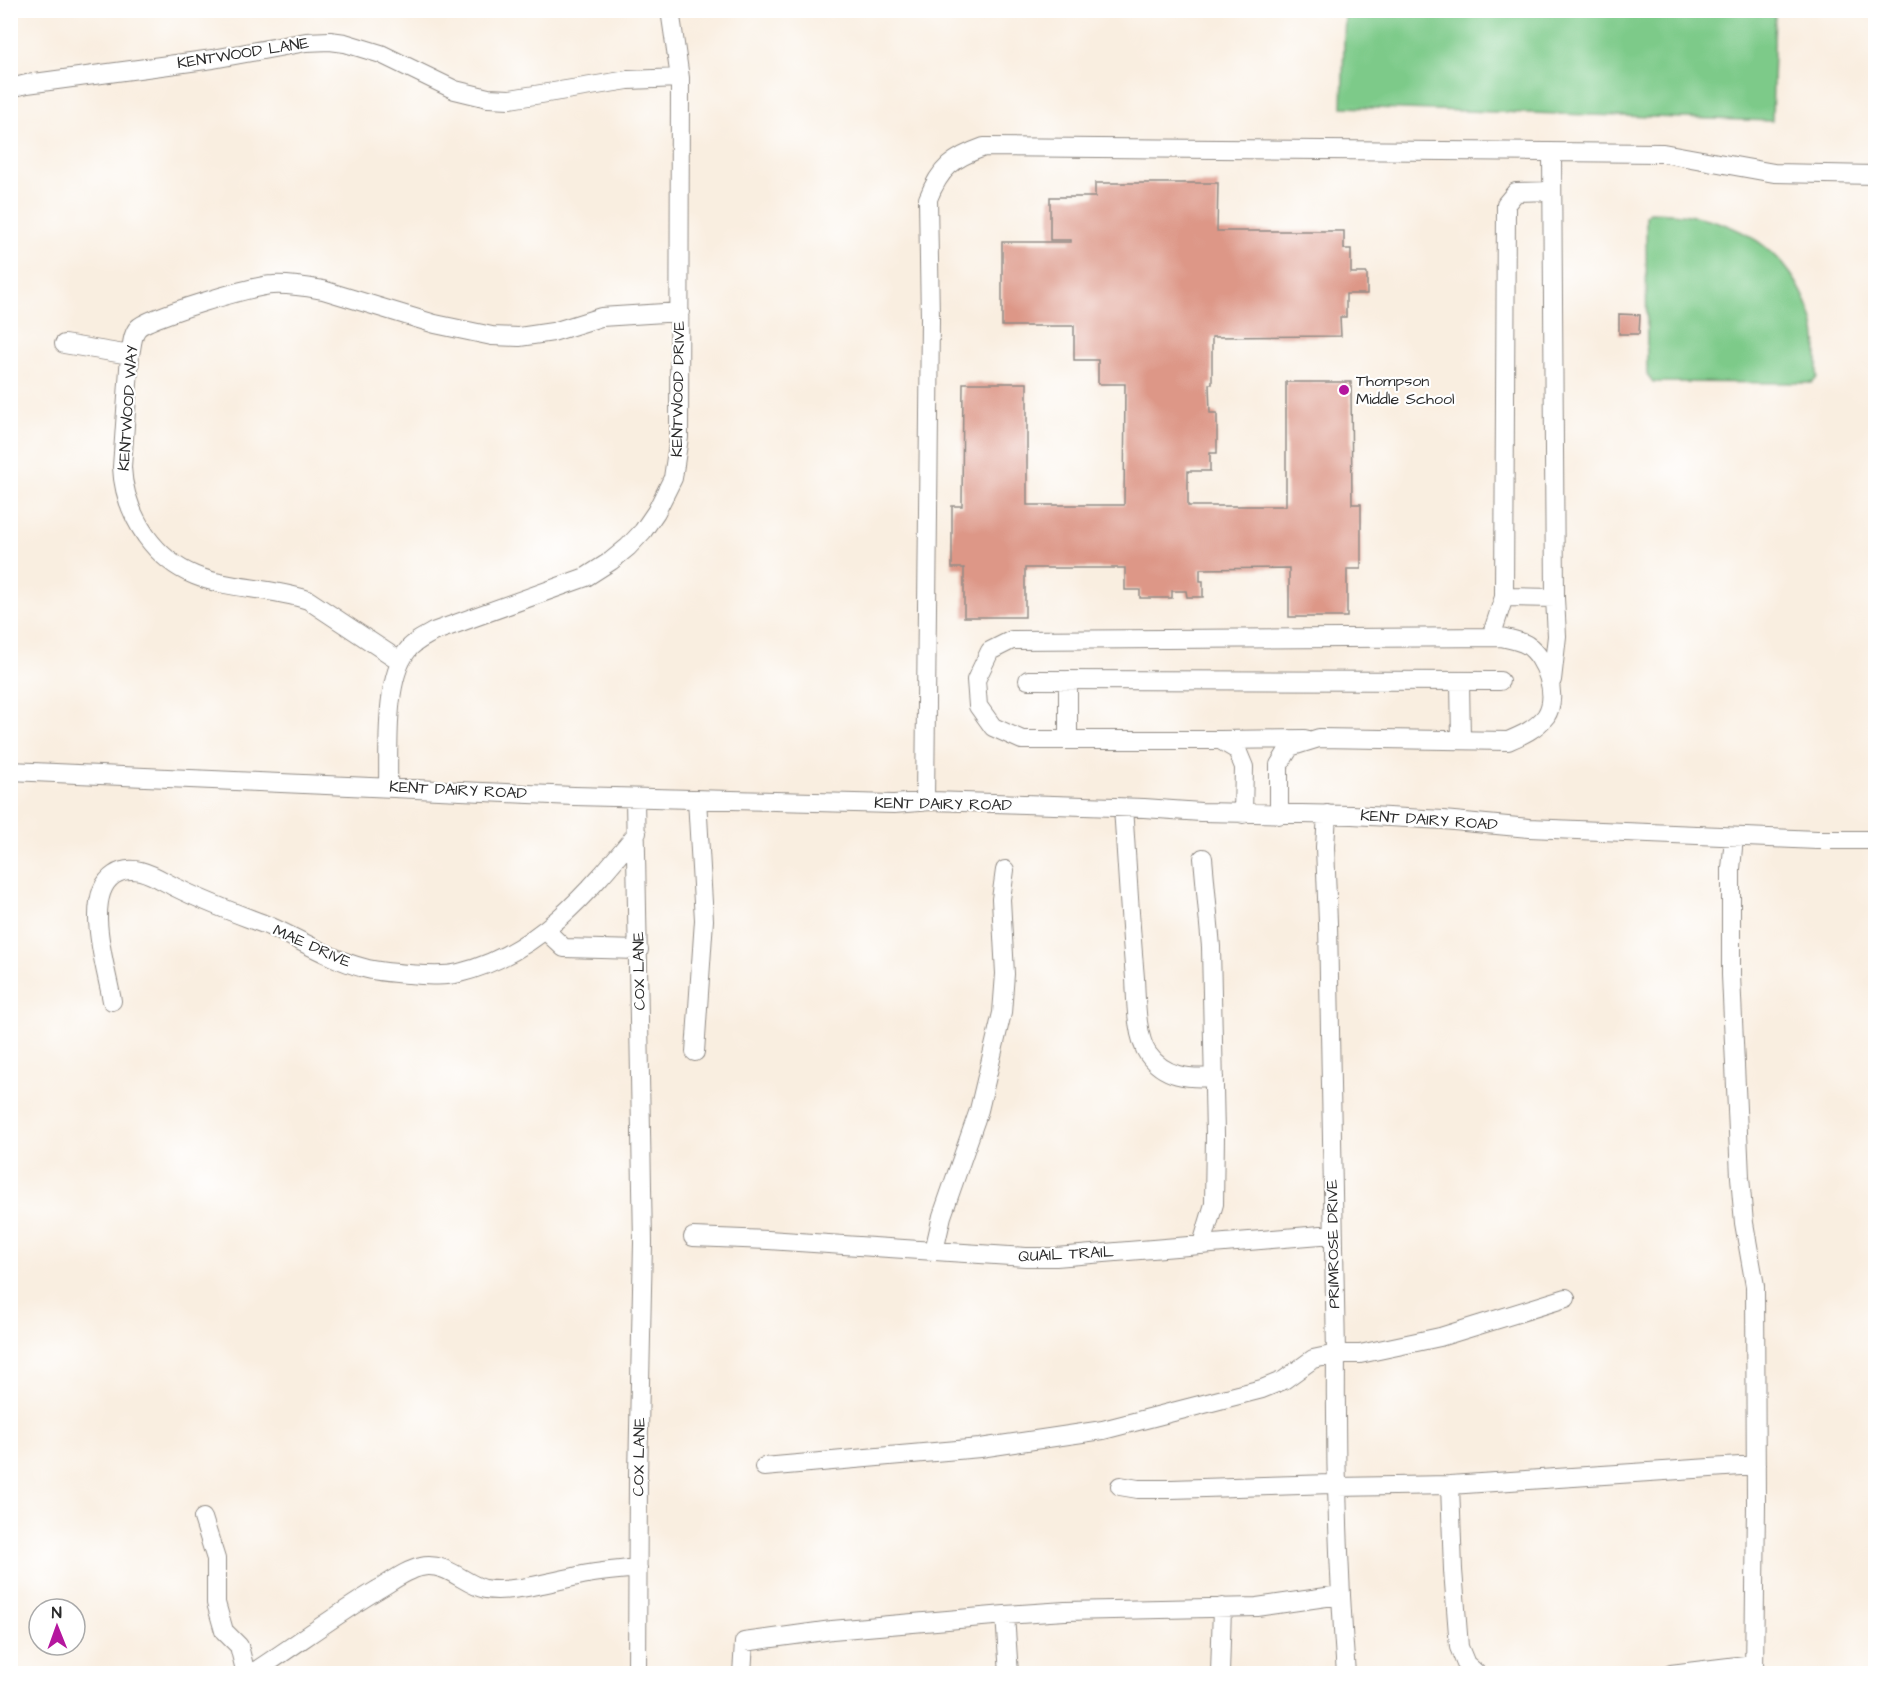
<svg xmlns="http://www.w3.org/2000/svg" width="1886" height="1684" font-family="'Architects Daughter',sans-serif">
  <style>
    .green { fill: #7dca89; stroke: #547a5a; stroke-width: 1.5 }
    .building { fill: #dd9787 }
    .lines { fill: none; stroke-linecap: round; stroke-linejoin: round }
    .minor-casing { stroke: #928c86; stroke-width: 20 }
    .minor { stroke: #fff; stroke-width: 18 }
    .poi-dot { fill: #b5179e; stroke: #fff; stroke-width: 2 }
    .labels { text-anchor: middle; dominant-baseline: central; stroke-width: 4.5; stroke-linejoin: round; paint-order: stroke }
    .street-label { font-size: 16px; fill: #2b2b2b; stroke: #fff }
    .poi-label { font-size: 16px; fill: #2b2b2b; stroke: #fff; text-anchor: start }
  </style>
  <rect width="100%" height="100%" fill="#fff"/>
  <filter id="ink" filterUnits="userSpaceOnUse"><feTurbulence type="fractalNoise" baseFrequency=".0167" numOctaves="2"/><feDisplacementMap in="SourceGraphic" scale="12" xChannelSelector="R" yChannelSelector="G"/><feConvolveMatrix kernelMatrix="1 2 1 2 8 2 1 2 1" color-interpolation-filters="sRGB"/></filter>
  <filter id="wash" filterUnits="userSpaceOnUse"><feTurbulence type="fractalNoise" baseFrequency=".008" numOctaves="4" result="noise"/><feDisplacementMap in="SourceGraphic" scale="24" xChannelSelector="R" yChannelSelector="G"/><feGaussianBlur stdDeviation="1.35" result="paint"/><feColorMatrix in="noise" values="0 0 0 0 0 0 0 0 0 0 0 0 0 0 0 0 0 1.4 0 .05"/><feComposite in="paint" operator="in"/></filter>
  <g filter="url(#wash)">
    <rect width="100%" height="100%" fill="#f9eee0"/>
    <!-- green -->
    <path class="green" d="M1345,11H1775L1772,121L1342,107Z
      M1650,212C1724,213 1785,239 1811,314C1818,334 1817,357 1817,378L1812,383L1653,382L1647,374L1646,216Z"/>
    <g id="blocks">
      <!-- building -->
      <path class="building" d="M1095,183H1218L1217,231H1344V249H1351V273H1367V294H1346V317H1340L1341,336L1212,337V384H1209L1210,413H1217V453H1210V471H1188V506H1286V382H1351L1352,504H1361V569H1347V617H1289V568L1200,569V581H1203V597H1187L1186,591H1172V598H1140V590H1125V568H1025V617H964V568H952V506H962L963,383H1027V505H1124L1125,384H1098V360H1074V326H1002V242H1071V240H1050V197H1095Z
        M1619,314L1640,315L1639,334H1619Z"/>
    </g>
  </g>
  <g filter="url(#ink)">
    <use href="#blocks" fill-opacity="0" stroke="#928c86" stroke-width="1.5"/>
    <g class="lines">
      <defs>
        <path id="minor" d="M10,88L27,84L213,59L306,42L330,41L345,43L381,54L455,90L488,98L510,99L628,80L680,78
          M1552,152L1555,598L1504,597L1506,204L1516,192L1552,191
          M64,344L130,355
          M1491,637L1504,597
          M400,661L308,600C246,580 189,596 146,536C131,514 123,493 122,467L130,355C132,347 132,334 138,328C148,317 255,285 273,285C290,284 306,287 323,290L435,324L492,336L519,337L553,332L601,317L680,312
          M1028,680L1500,681
          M1068,680V740
          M1552,680L1557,636L1555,598
          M1460,681L1461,740
          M1220,740L1305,739
          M10,771L574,796L894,804L931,801L1144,808L1201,812L1352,815L1443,820L1529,828L1817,840H1876
          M388,787C389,750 384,681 407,651C413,642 423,638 433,632L586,577L611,561L628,547L643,531L656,512L673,478L679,437L680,78L670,10
          M635,798L643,1243L638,1476L637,1674
          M925,801L930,319L928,199C940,168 953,158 984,147L1663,153L1774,173L1876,175
          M1123,808C1127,864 1130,921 1135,978C1136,998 1136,1037 1148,1054C1164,1077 1189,1079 1214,1077
          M1243,814L1244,767L1237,750L1220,740H1022L993,727L978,706L976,680L990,651L1012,640L1501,637C1509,639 1521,641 1527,645C1546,657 1559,696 1546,716C1536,729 1522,735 1508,741L1319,738L1290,747L1279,765V815
          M1327,814L1325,847L1328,923L1336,1354C1335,1461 1338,1567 1346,1674
          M1734,837L1731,869V975L1740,1177L1744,1223L1755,1286L1756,1504L1754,1674
          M545,930L564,948L639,950
          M112,1001C107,970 82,896 114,875C135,861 158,879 177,888C207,903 238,914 269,926C301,940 330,959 364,968C378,972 394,973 409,974C425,975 443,977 459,973C537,954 588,893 637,833
          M695,1052L704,920L697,799
          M693,1237L768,1240L1026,1257H1056L1333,1234
          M1202,1244L1214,1204L1215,1135L1211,947L1203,858
          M934,1251L942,1216L979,1110L1002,1013L1005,974L1001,899L1005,870
          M764,1467L980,1448L1103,1430L1262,1389L1284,1380L1313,1359L1336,1354H1360L1440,1337L1566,1298
          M1450,1485L1453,1570L1459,1647L1466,1664L1477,1674
          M1120,1486L1138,1489H1171L1331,1484L1337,1487L1450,1485L1756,1465
          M203,1518L216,1559V1603L224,1631L239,1646L246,1674
          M1005,1615L1009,1674
          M251,1674C294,1646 334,1616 377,1590C391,1582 406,1570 421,1567C446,1561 465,1585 485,1589C512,1594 560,1579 588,1574C605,1571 622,1570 638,1568
          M742,1674L744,1642L832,1630L1005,1615L1065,1611L1257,1607L1340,1595
          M1220,1674L1222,1607
          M1671,1674L1754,1664"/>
      </defs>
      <!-- minor casing -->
      <use href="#minor" class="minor-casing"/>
      <!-- minor -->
      <use href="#minor" class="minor"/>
    </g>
  </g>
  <!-- markers -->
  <circle class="poi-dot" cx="1344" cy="390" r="6"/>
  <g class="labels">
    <!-- street labels -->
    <g class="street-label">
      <text transform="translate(243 53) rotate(-9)">KENTWOOD LANE</text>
      <text transform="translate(678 389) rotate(-89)">KENTWOOD DRIVE</text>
      <text transform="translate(128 408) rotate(-86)">KENTWOOD WAY</text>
      <text transform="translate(458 790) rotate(3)">KENT DAIRY ROAD</text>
      <text transform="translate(943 804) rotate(1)">KENT DAIRY ROAD</text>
      <text transform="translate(1429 820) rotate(4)">KENT DAIRY ROAD</text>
      <text transform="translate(312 946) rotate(24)">MAE DRIVE</text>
      <text transform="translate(639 971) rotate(-91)">COX LANE</text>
      <text transform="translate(1333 1244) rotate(-91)">PRIMROSE DRIVE</text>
      <text transform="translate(1066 1254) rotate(-3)">QUAIL TRAIL</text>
      <text transform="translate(639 1457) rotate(-89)">COX LANE</text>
    </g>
    <!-- poi labels -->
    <g class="poi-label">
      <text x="1356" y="381">Thompson<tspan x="1356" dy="18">Middle School</tspan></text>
    </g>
  </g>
  <!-- margin -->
  <rect width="1886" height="1684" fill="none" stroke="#fff" stroke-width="36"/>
  <!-- north arrow -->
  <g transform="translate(57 1627) rotate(359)"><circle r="28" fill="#ffffff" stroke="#aaaaaa" stroke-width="1.5"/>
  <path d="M0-4.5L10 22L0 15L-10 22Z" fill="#b5179e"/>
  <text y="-9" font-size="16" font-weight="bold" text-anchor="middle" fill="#2b2b2b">N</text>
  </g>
</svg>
